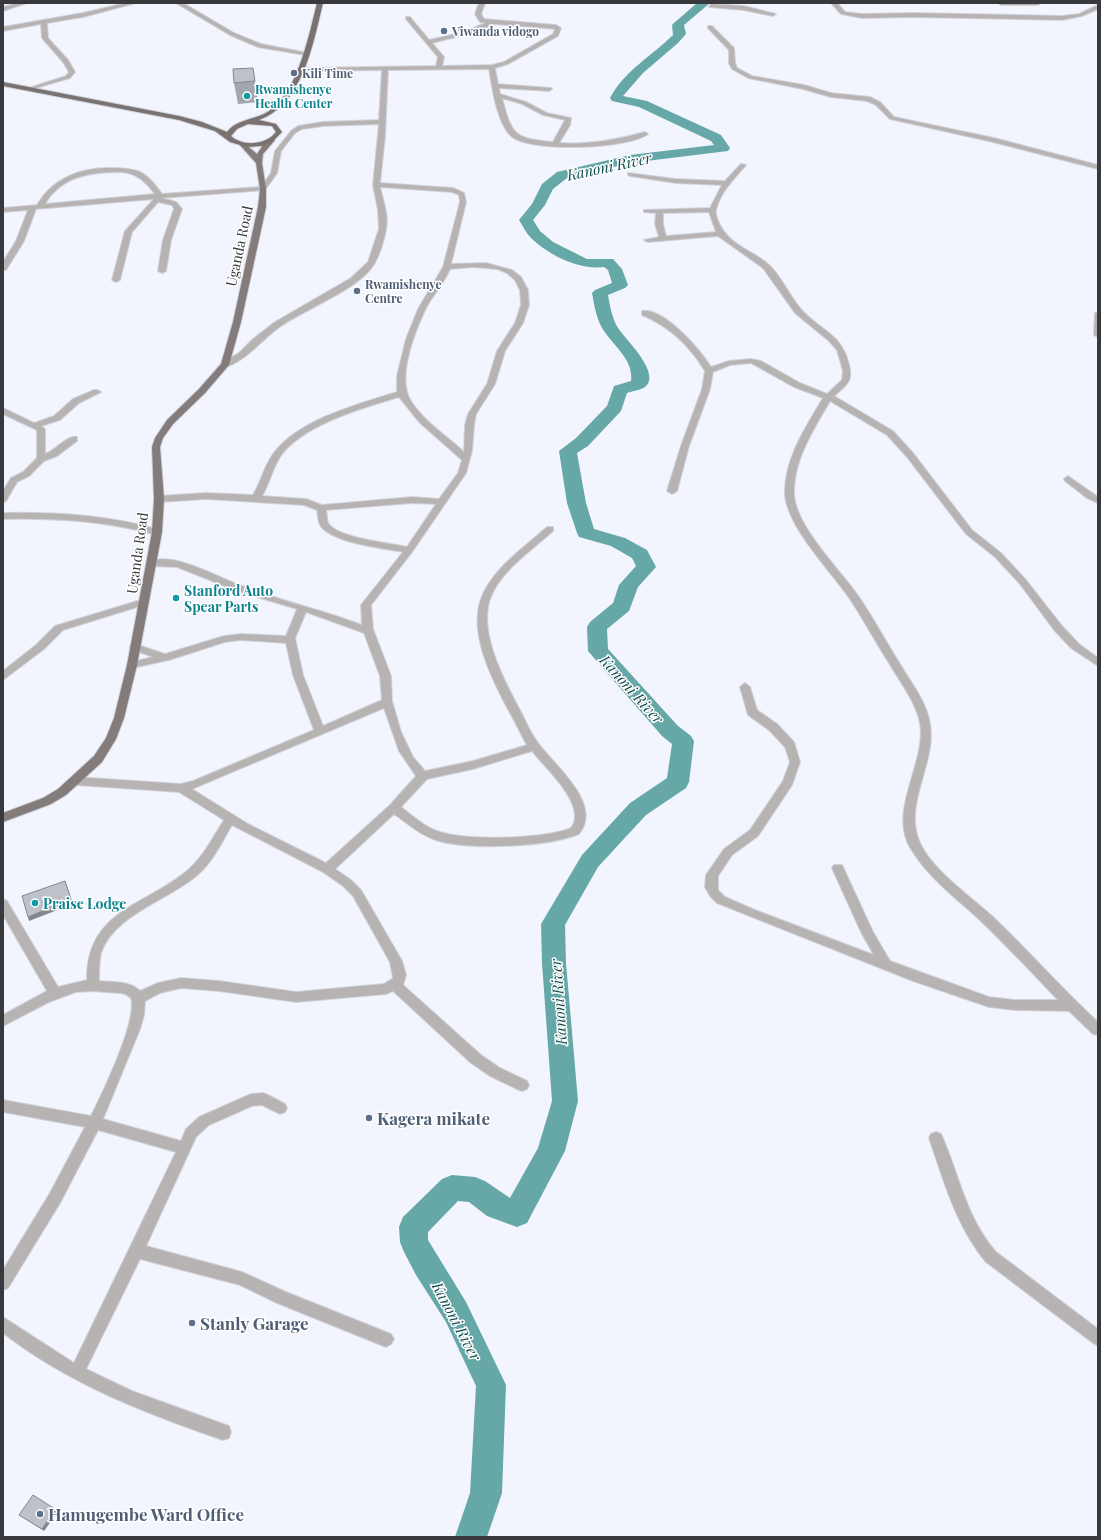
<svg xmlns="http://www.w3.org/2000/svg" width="1101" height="1540" font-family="'Playfair Display',serif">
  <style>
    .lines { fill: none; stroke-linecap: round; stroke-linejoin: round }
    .river { fill: #66a8a7; fill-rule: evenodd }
    .minor-casing { stroke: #d1d3db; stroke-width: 2 }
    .tertiary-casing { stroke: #d1d3db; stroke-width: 2 }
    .primary-casing { stroke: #d1d3db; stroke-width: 2 }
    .trunk-casing { stroke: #d1d3db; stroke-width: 2 }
    .minor { fill: #b8b3b3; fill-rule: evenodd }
    .tertiary { fill: #b8b3b3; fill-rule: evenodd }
    .primary { fill: #847c7b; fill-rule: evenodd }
    .trunk { fill: #7a7271; fill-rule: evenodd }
    .wall { fill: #a4a6ad }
    .shaded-wall { fill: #86878d }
    .building { fill: #bfc1c9; stroke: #86878d }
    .service-dot { fill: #5c6f8a; stroke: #fff; stroke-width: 1.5 }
    .culture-dot { fill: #0f9aa8; stroke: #fff; stroke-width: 1.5 }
    .labels { text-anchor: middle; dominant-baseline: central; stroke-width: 3; stroke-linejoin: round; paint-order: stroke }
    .far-service-label { font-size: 12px; font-weight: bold; fill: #4e5e75; stroke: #fff; text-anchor: start }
    .far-culture-label { font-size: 12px; font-weight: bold; fill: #0d838f; stroke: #fff; text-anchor: start }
    .street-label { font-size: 14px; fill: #38393c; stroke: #fff }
    .culture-label { font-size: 14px; font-weight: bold; fill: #0d838f; stroke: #fff; text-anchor: start }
    .water-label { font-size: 15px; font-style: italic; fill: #104c4c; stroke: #fff }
    .near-service-label { font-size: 17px; font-weight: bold; fill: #4e5e75; stroke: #fff; text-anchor: start }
  </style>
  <rect width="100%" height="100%" fill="#f3f5fe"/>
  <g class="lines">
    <!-- river -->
    <path class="river" d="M697,3H710L684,25L686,34L678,43L643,73L623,96L647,101L721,135L730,148L728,151L630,163L567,178L553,189L545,205L533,220L540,231L553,242L587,259H613L622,269L628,285L625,288L608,295C610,306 612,318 618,328C625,339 662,373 645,387C641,390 632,391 627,393L621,411L588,446L577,453L586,503L594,529L625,538L647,550L656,567L638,587L629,611L607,629L608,649L678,726L691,736L694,741L689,782L686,788L646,815L598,867L565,925L566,963L578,1101L565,1151L527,1223L517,1227L487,1216L469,1202L458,1201L428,1232V1240L466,1302L506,1385L502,1493L487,1537H455L470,1493L476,1386L446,1322L416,1275L404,1252L400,1242L399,1227L403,1217L442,1179L452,1175L475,1177L485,1181L510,1198L538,1148L552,1101L542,963L541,924L582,855L630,803L667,778L672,744L662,736L588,651L587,627L590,622L613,603L619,585L636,566L632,558L611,546L579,537L577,533L567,503L559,451L576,438L607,406L614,386L631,381C634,358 611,345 601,326C596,316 594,304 592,293L595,290L612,283L608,270L604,267C579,270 550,256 531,238C526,233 523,226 519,220L532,204L542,184L557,172L630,155L714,145L711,141L639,107L612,101L610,98C625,70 652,56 673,35L672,25L674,23Z"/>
    <defs>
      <path id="minor" d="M18,3H27L3,11V7Z
        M126,3H136L83,17L47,23L48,38L68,60L75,72L70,78L29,90V88L66,76L69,72L63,62L42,38L41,24L3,31V27L83,13Z
        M176,3H183L234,33L261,44L308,53L305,55L258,47L230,35Z
        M479,3H485L481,14L484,19L556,25L561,28L558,36L508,64L495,68L498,84L551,88L552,89L549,91L499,88L500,94L526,102L547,113L571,118L570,125L559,143C589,145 616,140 645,132L648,134C629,149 529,153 511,136C497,123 492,87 489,69L388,70L385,136L380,183L453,188L464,193L466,202L451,264L486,263L512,270L521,277L528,290L529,305L523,323L505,351L495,384L476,414L474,425L472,451L466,473L412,552L371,605L373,629L391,676L392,701L401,732L413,757L425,771L473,761L527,745C521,735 516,723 510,713C492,679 464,627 485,590C499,564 526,546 547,527H553V531C532,550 500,571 490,599C478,634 506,684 522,714C526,722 530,732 536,740C552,764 604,803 579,834C549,847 464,851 433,839C419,834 407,823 394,814L335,869L351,880L361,890L402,961L406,975L403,985L481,1055L500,1068L527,1081L529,1085L527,1089L522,1091L517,1089L490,1076L471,1063L393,991L386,994L296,1002L219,991L181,988L160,993L145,1001L144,1015L140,1029L103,1119L181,1141L186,1129L199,1117L251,1094L263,1093L268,1095L285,1104L287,1108L285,1112L280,1114L262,1105L252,1106L209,1125L196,1137L146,1246L242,1272L286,1292L391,1334L394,1339L391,1344L386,1347L277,1303L240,1285L140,1259L86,1369L132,1391L229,1426L231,1432L229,1438L223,1440C145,1413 69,1384 3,1333V1317L74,1363L176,1152L98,1130L60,1203L8,1288L3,1290V1270L50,1193L85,1127L3,1112V1100L91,1116C102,1094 138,1020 131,998L125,994L120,993L92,991L76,992L49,1002L3,1026V1015L47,991L3,915V899L7,901L58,987L87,980C86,910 146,906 188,870C204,856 213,837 224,820L179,792L76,785L70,781L72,778L76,777L181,784L193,781L314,730L293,675L286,643L241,640L225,642L169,660L132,668L128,667L127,665L128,663L153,657L131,649L130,647L131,645L135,644L165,654L224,636L241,634L286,636L297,609L237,591L177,567L151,566L146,563C151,558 166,559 173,560C196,564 220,578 242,586C281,601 323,610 362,625L361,605L403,552C383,548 331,543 320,525C318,521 318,514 317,510L304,505L206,499L159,502L154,499L159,496L206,493L253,495C262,480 265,462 277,449C304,418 359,404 397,392V376L406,339L418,309L443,267L460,202L459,195L452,192L380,187C383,200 389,216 386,229C384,242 378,261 369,271C350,292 306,309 281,326C263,338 245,362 225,367H222V363L239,353L253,339L275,322L351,278L368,262L379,229L378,210L373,185L379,124L323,126L302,129L295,133L281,151L277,173L265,190L162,198L176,202L182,209L171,240L166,271L162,273L158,271L163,240L174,209L172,205L158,202L132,232L120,280L116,282L112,280L125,231L154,199L36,209L24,241L6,270H3V262L16,241L28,210L3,212V208L37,205C53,178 80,168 110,168C120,168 131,168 140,172C150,177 156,186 162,194L261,187L271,173L275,151L291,131L298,126L323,122L379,120L382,70L300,71L298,70V68L436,66L438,57L406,19V17H410L429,40L460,33L486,23L480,22L475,14ZM495,24L555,29L553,34L504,62L492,65L442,66L444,57L432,43L464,35ZM502,98L522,104L543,115L565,120L553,142C513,138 512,135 502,98ZM121,172C137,173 146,182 155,194L45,204C61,176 91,172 121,172ZM473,267L497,269L507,273L515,280L520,290L521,305L515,323L497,351L487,384L468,414L465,425L464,452C446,435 424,422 411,401C396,378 415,331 426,308C433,295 444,283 450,269ZM399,397L420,423L462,460L458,473L439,499L412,497L322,505L306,499L262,496C270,483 273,466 282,454C307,423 363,408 399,397ZM412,503L436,504L407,547C390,543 337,538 328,523C327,520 327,514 326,510ZM306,612L364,633L380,676L382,700L323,726L303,675L295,638ZM384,708L399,751L416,776L390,805L326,863L248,824L192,789ZM532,751C545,768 588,805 571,828C544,839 469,841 440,832C426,828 413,816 401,807L427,779L473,769ZM232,825L323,872L343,886L353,896L390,962L393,978L384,984L296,992L219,981L181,978L158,983L140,991C130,981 113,982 99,981C99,972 99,962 101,953C113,916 167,900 195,877C212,864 221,843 232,825Z
        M831,3H837L845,12L862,14L913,13L1062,16L1079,14L1098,5V9L1082,16L1062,20L913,17L862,18L841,14Z
        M998,3H1041L1038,5H1001Z
        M711,4L744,6L776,14L773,16L744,10L709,7Z
        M708,26H712L734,48L735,63L737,68L752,76L804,85L831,93L870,97L880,102L894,117L994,138L1098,165V169L993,142L890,119L876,105L867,101L831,97L803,89L748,78L732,69L729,63V50L708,28Z
        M741,164L746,165C735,178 720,192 716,210C715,213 717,218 718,221C729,246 749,248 768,264C780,274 789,295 800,308C817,329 840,332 848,361C854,381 848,384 834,396L893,431L913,453L972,530L1001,553L1026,580L1062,626L1079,644L1098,658V666L1071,648L1054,630L1020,584L995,557L966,534L907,457L887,435L830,401C814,429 795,457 794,490C792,524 840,569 859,597C874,619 886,642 900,664C911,683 927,702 930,724C937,764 901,806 921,845C933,870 971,897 992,916C1028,950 1061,988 1098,1022V1035L1093,1034L1069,1011L1015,1010L989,1007L913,981L717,903L710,896L705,887L706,875L724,849L750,830L783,781L790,762L785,747L769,730L748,715L740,687L745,683L750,687L757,710L777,724L794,742L800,762L792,785L758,836L732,855L718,876V890L725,897L755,910L874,955L862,934L832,868L834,865H842L873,932L890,961L989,997L1015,1000H1058C1034,975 1009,948 983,923C959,900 929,879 911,849C887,811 927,763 920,723C916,702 900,682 889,663C876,643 865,622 852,602C833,573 783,524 785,490C786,456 806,427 823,398L794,387L751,363L730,365L713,372L710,389L689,446L677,491L672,494L667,491L681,446L702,389L705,371C689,345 670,327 642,315V311C664,307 701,351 711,367L729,361L751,359L761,361L800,383L827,394L842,380L843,371L837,350L829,341L795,313L763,268L718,236L648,242L644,240L659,237L655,224L656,213L644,212V210L710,208L722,185L676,183L630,176L628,175V173L676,179L725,181ZM709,212L716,232L666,236L663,224V213Z
        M1095,313H1098V337L1094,335Z
        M94,390H97L101,392L79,403L60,420L41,426L45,429V454C55,451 67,435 77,437V441L57,456L44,461L29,476L17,482L6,501L3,502V491L11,478L23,472L37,458V430L3,414V408L34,423L54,416L73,399Z
        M1068,476L1098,497V503L1087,498L1065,481L1064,479Z
        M144,599L147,600L149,602L147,604L63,630L44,649L3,680V671L36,645L55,626Z
        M936,1132L941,1134C960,1176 965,1216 996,1252L1098,1329V1346L1093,1343L986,1262C956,1226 944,1181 929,1138L931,1134Z"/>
      <path id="tertiary" d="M3,513C57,512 108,515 160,530L162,532L157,535C105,521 57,518 3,519Z"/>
      <path id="primary" d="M272,138L275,140L263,154L262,163L266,189V207L241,322L229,365L205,393L173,424L163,438L160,447L164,499L162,532L137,665L124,718L116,739L102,762L66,795L51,804L3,822V813L43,798L58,789L94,756L106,738L114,718L127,665L152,532L154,499L152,447L155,438L167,420L199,389L221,364L233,322L258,207L260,189L256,163L239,144L244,143L257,154L263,145Z"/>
      <path id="trunk" d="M317,3H323C313,44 303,104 259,120L276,124L282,132L272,142L262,146L247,147L230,142L215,131L179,120L3,86V82L179,116L202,122L227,132C237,118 259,120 272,109C299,87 309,35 317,3ZM248,124L272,126L276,132C266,145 243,147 231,136L237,129Z"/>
    </defs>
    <!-- minor casing -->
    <use href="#minor" class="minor-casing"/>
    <!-- tertiary casing -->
    <use href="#tertiary" class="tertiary-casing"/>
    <!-- primary casing -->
    <use href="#primary" class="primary-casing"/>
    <!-- trunk casing -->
    <use href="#trunk" class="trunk-casing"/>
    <!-- minor -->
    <use href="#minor" class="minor"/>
    <!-- tertiary -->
    <use href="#tertiary" class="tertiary"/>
    <!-- primary -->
    <use href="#primary" class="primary"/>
    <!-- trunk -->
    <use href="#trunk" class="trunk"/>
  </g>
  <!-- wall -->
  <path class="wall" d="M253,68L258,102L238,104L234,83Z
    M58,1511L44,1531L22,1517L19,1515Z"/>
  <!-- shaded-wall -->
  <path class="shaded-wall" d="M65,881L73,904L29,921L28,917Z
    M55,1509L58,1511L44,1531L42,1529Z"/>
  <!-- building -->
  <path class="building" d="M253,68L255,81L234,83L233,69Z
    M65,881L71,899L28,917L22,896Z
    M33,1495L55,1509L42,1529L19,1515Z"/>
  <!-- markers -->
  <g class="service-dot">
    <circle cx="444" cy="31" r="4"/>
    <circle cx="294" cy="73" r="4"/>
    <circle cx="357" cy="291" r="4"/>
    <circle cx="369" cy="1118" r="4"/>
    <circle cx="192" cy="1323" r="4"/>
    <circle cx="40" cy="1514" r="4"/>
  </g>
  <g class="culture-dot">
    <circle cx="247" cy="96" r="4"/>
    <circle cx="176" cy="598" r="4"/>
    <circle cx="35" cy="903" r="4"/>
  </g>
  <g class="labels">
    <!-- far-service labels -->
    <g class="far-service-label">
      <text x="452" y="31">Viwanda vidogo</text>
      <text x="302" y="73">Kili Time</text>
      <text x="365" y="284">Rwamishenye<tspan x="365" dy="14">Centre</tspan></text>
    </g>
    <!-- far-culture labels -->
    <g class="far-culture-label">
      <text x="255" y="89">Rwamishenye<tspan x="255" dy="14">Health Center</tspan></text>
    </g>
    <!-- street labels -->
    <g class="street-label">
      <text transform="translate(239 246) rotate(-78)">Uganda Road</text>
      <text transform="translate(137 553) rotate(-82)">Uganda Road</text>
    </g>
    <!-- culture labels -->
    <g class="culture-label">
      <text x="184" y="590">Stanford Auto<tspan x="184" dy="16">Spear Parts</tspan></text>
      <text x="43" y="903">Praise Lodge</text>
    </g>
    <!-- water labels -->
    <g class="water-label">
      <text transform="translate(609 166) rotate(-12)">Kanoni River</text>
      <text transform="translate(632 689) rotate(48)">Kanoni River</text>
      <text transform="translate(558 1002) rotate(-94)">Kanoni River</text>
      <text transform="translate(457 1321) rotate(62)">Kanoni River</text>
    </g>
    <!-- near-service labels -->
    <g class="near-service-label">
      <text x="377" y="1118">Kagera mikate</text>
      <text x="200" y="1323">Stanly Garage</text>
      <text x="48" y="1514">Hamugembe Ward Office</text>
    </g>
  </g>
  <!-- border -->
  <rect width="1101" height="1540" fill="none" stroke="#38393c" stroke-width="8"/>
</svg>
